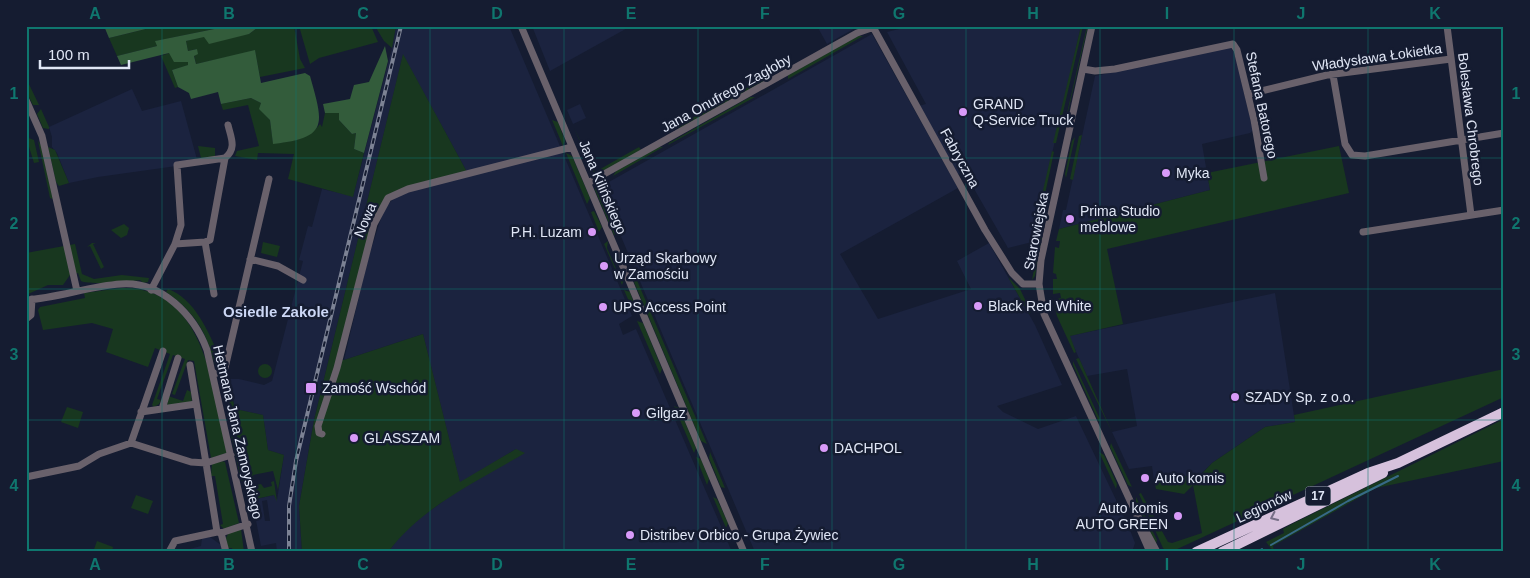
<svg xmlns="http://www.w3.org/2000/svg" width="1530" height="578" font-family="Helvetica,sans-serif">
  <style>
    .built { fill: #1b233f; fill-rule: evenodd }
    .green { fill: #18371f }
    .forest { fill: #335c3b }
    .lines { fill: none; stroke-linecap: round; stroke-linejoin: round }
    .stream { stroke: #376987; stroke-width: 2 }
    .minor { stroke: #69616b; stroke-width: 7 }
    .highway { stroke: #d6c1dc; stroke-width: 10 }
    .rail-casing { stroke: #7c8294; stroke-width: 4 }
    .rail { stroke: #151c31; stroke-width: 2; stroke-dasharray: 5.5; stroke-linecap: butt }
    .oneway { stroke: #766e86 }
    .grid { fill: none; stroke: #0f766e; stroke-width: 1; stroke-opacity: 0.55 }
    .poi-dot { fill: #d89af8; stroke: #151c31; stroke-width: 2 }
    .labels { text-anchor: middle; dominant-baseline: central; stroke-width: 5; stroke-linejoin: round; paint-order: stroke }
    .shield { fill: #151c31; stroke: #a3a9ba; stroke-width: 1 }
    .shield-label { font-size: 12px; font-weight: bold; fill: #e0e6f5 }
    .street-label { font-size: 14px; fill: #e0e6f5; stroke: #151c31 }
    .poi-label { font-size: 14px; fill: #e0e6f5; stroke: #151c31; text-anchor: start }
    .neighbourhood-label { font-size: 15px; font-weight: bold; fill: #ccd7f5; stroke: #151c31 }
    .neatline { fill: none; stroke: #0f766e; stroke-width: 2 }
    .grid-label { font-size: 16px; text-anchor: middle; font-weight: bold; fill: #0f766e }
  </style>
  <rect width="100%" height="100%" fill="#151c31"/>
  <!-- built -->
  <path class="built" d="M396,26H509L632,316L619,324L623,335L636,329L732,552H388L404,531L424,515L516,449L460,483L423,334L344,360L368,259L384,209L396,196L467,172L403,55L314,420L299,506L302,552H277L276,543L261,546L252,500L274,495L277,500L284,455L268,450L263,415L235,409L229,379H239L264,385L272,381L303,261L299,260L308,226L312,227L322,189L353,196L392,48ZM267,500L270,521H265L262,501Z
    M532,26H631L550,71Z
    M817,26H859L827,44Z
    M911,26H1081L1032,242L1008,248L965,173L958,174L919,106L926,104L887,32Z
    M872,34L958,188L840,254L878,319L971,289L957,261L989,243L1035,325L1062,385L997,406L1003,412L1038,429L1076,416L1128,525L1135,543L1132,552H755L600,187Z
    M1230,47L1234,52L1253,130L1250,133L1202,144L1210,190L1059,229L1063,210H1066L1095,76Z
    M132,89L142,111L181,101L198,163L98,177L69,183L57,153L52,147V137L49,127Z
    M580,104L586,118L573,124L567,110Z
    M1275,293L1295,422L1265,427L1212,463L1193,482L1192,475L1154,481L1152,466L1129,469L1112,432L1137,426L1127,369L1087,376L1069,336Z
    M210,537L221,545L223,552H179L201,546L202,538Z"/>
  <!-- green -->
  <path class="green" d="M158,26H229L156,41L157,46L117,56L109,38Z
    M263,26H294L300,59L305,68L260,77L255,51L196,64L194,55L197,49L188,51L186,41L204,36L249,34L257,28Z
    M299,26H371L378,42L319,58L310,64Z
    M375,26H396L392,48L384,41Z
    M1081,26H1083L1056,143H1053Z
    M1087,26H1088L1067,116V113Z
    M858,36H863L788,79V75Z
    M169,53L188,62L189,65L172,70L178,87L175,88L161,56Z
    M403,54L467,172L384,200L338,359L344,360L423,334L460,482L516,449L525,453C476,482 423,506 388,552H302L299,506L314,420Z
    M770,75V78L680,129L675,127Z
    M26,78L39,105H33L26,91Z
    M750,97H755L668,145L669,143Z
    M251,98L261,103L260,109L270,120L273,143C291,142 308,140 320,124L322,127L325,113H339V120L352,134L356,133L354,149L364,153L353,197L288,179L294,154L258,153L257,160L235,156L237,151L259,146L248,105L223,110L221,104Z
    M41,109L49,127V129L43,128L37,114Z
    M552,120L558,122L565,141L563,146Z
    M574,128L595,172L639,147L641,150L595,176Z
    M1082,135L1073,180L1070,179L1079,136Z
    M26,137L34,140L39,162L34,163Z
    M1075,137L1066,178L1065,174L1072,141Z
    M38,141L41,145L53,199L50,198Z
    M198,146L215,148V157L201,158Z
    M1339,146L1349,193L1107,249L1123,324L1070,336L1076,352L1074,353L1057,316L1053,300L1061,298L1060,293L1053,294V279H1057L1056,274L1053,273L1055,247L1059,248L1060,241H1056L1059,229L1210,190L1207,173Z
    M48,147L55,150L69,183L59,186L56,182Z
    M659,147H663L613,176L616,171Z
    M1052,151L1054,152L1044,199H1041Z
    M566,153L572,156L590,198L587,204Z
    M596,184L617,233L614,235L595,190Z
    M594,211L602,227L599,232L591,212Z
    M124,224L129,228L127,235L121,238L111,230Z
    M1040,235L1042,236L1035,276L1032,280Z
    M608,241L607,248L617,271L622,273L624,279L622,285L604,244Z
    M263,242L280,246L277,257L261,253Z
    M92,243H96L93,244L104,267L101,269L90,246L87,247Z
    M75,244L82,274L94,279L122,275L149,278L148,282L143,283L140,280C130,282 88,285 81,281L78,273L70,275L63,285H48L26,295V253Z
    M1008,277L1020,289L1031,312L1029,314Z
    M636,278L707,444L701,441L634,282Z
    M122,288C206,286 214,393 227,453L211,458L194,361L188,360L175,395L172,394L185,359L173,355L157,399L161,400L159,404L154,407L152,405L170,354L155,348L148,367L106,352L113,329L92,323L43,330L38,310L40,307L85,298L84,293Z
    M168,289C194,298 209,332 219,356L224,359L222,368L218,369C212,362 212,351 208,343C200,321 185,305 166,292Z
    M624,290L630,292L635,306L634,313Z
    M637,321L643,323L662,369L660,374Z
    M1079,358L1112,432L1076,359Z
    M1073,361L1100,419L1099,422L1073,365Z
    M258 371a7 7 0 1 1 14 0a7 7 0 1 1-14 0Z
    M1504,369V397L1173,551L1167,552L1163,548L1139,494L1141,493L1168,542L1172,543L1202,533L1193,485L1184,494L1156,489L1154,481L1193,475L1194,482L1212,463L1265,427L1295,422L1294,415Z
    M227,374L235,409L263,415L268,450L284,455L278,490L273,471L253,475L254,480L247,482L223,375Z
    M187,390L191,392L192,402L167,405L168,396L183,401Z
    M674,406L679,408L696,448L694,453Z
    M67,407L83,412L78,428L61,422Z
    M1504,419V461L1376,488L1273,546L1274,552L1266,542L1284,533L1283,529L1292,524Z
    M233,431L244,482L241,480L231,435Z
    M1111,443L1132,487L1128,485L1110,447Z
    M710,452L725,488L721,487L709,458Z
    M1099,452L1104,455L1117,484L1116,489Z
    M696,457L701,459L709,479L707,485Z
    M222,461L225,462L239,523L224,529L220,525L223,524L215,476H211L212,463Z
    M274,481L277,502L274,495L251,500L248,487L261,484L264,488L272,486L271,482Z
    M136,495L153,501L148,514L131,508Z
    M713,497L717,499L728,523L726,528Z
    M1136,497L1157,540L1156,544L1136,502Z
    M241,529L244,552H233L232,548H228L226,538L229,532Z
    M97,541L113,547L112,552H93Z"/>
  <!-- forest -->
  <path class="forest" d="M104,26H158L109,38Z
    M229,26H263L257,28L249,34L209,44L204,37L186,41L188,51L197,49L198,54L194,56L196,64L255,50L261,83L305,73L310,76C323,123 330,138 273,144L270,120L259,109L261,103L251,98L221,104L218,92L191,99L189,93L178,87L172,70L188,65V62H174L169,53L121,65L117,56L157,46L155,41Z
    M385,46L388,61L364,153L354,149L356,133L352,134L339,120V113H325L323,104L350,99L354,85L369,82Z"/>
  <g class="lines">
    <!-- stream -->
    <path class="stream" d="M1271,545L1348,501L1398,476
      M1257,552L1262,549"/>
    <!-- minor -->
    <path class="minor" d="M521,26L744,552
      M1092,26L1041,260L1039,284L1044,314L1133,507L1157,552
      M1447,26L1471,215
      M873,27L985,230L1012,273L1023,284H1039
      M1083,69L1095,71L1115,69L1233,44L1237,50L1254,120L1264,178
      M1333,75L1345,144L1352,155L1365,156L1504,133
      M1249,94L1327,75L1451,59
      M26,100L42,136L77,291
      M588,183L857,33L877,26
      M1363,232L1504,210
      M205,242L214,294
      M175,244L205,242L210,240L225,158
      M250,259L278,266L303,280
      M151,290L175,244L181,225L177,165L225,158C237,148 231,138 228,125
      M26,300C58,298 89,286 121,284C162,281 194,315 207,350L252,552
      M26,319L31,315L32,299
      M190,365L206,463L231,455
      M213,374L222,372L225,368L269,179
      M162,409L178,358
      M141,412L196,404
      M322,434L319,433L318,426L337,368L374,224L388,198L408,189L572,147
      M131,443L163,351
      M26,477L79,466L99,454L131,443L191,462L206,463L217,532L175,541L169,552
      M1137,517L1139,527L1150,552
      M218,532L221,533L226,552
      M221,533L248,524"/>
    <!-- highway -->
    <path class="highway" d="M1196,552L1368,473L1398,463L1504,412
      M1222,552L1383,473"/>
    <defs>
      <path id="rail" d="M289,552V506L296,461L401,26"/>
    </defs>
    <!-- rail casing -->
    <use href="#rail" class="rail-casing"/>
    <!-- rail -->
    <use href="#rail" class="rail"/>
  </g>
  <!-- one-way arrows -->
  <defs><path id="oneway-chevron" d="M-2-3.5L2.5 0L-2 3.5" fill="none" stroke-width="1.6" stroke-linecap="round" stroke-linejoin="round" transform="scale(1.25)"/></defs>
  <use class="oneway" href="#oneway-chevron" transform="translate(1274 517) rotate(155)"/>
  <!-- grid -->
  <path class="grid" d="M162,26V552M296,26V552M430,26V552M564,26V552M698,26V552M832,26V552M966,26V552M1100,26V552M1234,26V552M1368,26V552M26,158H1504M26,289H1504M26,420H1504"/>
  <!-- markers -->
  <g class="poi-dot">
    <circle cx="963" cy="112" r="5"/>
    <circle cx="1166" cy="173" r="5"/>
    <circle cx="1070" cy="219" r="5"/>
    <circle cx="592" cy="232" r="5"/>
    <circle cx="604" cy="266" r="5"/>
    <circle cx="978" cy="306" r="5"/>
    <circle cx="603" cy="307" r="5"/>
    <rect x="305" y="382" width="12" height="12" rx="2.5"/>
    <circle cx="1235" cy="397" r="5"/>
    <circle cx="636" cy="413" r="5"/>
    <circle cx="354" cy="438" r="5"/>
    <circle cx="824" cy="448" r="5"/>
    <circle cx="1145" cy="478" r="5"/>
    <circle cx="1178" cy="516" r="5"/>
    <circle cx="630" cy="535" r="5"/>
  </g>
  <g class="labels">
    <!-- shield labels -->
    <rect class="shield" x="1305.5" y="486.5" width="25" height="19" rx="4"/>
    <g class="shield-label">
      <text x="1318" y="496">17</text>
    </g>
    <!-- street labels -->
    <g class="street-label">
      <text transform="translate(1377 57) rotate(-8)">Władysława Łokietka</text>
      <text transform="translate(726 93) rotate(-29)">Jana Onufrego Zagłoby</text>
      <text transform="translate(1262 105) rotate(78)">Stefana Batorego</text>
      <text transform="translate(1471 119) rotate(83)">Bolesława Chrobrego</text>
      <text transform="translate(960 158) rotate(61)">Fabryczna</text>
      <text transform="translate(603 187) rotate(67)">Jana Kilińskiego</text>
      <text transform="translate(365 220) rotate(-67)">Nowa</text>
      <text transform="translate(1036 231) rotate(-79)">Starowiejska</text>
      <text transform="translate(238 432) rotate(77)">Hetmana Jana Zamoyskiego</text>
      <text transform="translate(1264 506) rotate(-25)">Legionów</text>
    </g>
    <!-- poi labels -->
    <g class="poi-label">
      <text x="973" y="104">GRAND<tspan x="973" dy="16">Q-Service Truck</tspan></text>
      <text x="1176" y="173">Myka</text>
      <text x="1080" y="211">Prima Studio<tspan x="1080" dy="16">meblowe</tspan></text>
      <text x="582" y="232" text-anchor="end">P.H. Luzam</text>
      <text x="614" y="258">Urząd Skarbowy<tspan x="614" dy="16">w Zamościu</tspan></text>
      <text x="988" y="306">Black Red White</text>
      <text x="613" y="307">UPS Access Point</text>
      <text x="322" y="388">Zamość Wschód</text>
      <text x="1245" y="397">SZADY Sp. z o.o.</text>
      <text x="646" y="413">Gilgaz</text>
      <text x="364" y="438">GLASSZAM</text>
      <text x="834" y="448">DACHPOL</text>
      <text x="1155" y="478">Auto komis</text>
      <text x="1168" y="508" text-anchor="end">Auto komis<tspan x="1168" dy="16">AUTO GREEN</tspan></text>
      <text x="640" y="535">Distribev Orbico - Grupa Żywiec</text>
    </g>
    <!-- neighbourhood labels -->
    <g class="neighbourhood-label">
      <text x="276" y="311">Osiedle Zakole</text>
    </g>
  </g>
  <!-- border -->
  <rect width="1530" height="578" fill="none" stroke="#151c31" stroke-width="55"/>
  <!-- scale -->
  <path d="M40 60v8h89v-8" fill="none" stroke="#e0e6f5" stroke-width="2.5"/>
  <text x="48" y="60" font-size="15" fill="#e0e6f5" stroke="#151c31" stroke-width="4" paint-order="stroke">100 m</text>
  <rect x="28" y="28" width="1474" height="522" class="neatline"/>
  <g class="grid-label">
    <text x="95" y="19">A</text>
    <text x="229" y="19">B</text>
    <text x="363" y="19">C</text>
    <text x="497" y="19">D</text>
    <text x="631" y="19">E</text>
    <text x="765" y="19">F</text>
    <text x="899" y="19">G</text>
    <text x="1033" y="19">H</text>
    <text x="1167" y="19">I</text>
    <text x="1301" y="19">J</text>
    <text x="1435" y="19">K</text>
    <text x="14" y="99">1</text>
    <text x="1516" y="99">1</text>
    <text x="14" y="229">2</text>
    <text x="1516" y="229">2</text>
    <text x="14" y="360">3</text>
    <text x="1516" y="360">3</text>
    <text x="14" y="491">4</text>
    <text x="1516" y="491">4</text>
    <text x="95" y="570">A</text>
    <text x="229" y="570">B</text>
    <text x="363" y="570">C</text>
    <text x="497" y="570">D</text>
    <text x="631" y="570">E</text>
    <text x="765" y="570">F</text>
    <text x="899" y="570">G</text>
    <text x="1033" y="570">H</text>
    <text x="1167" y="570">I</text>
    <text x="1301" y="570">J</text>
    <text x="1435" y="570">K</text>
  </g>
</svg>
